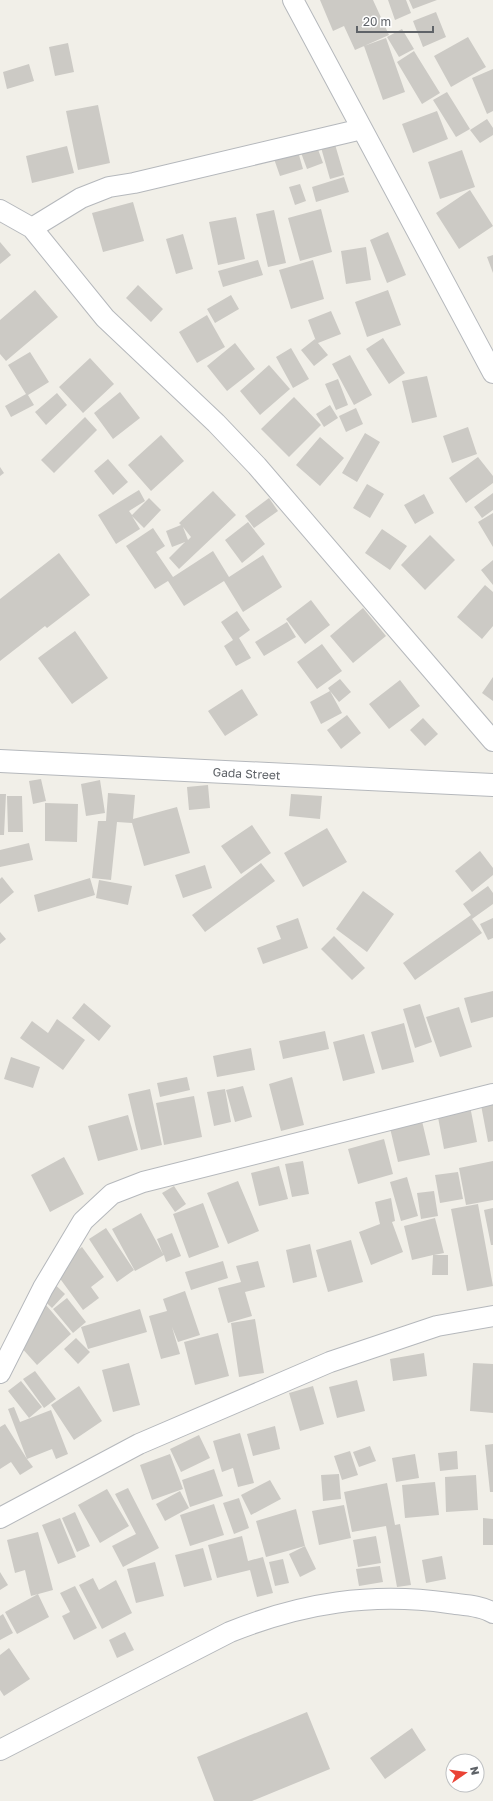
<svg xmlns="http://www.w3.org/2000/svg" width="493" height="1801" font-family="'Golos Text',sans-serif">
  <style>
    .building { fill: #cccac5; fill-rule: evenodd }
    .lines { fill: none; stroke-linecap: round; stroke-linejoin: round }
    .minor-casing { stroke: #b5b8bc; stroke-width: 22 }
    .tertiary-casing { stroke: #b5b8bc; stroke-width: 24 }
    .minor { stroke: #fff; stroke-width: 20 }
    .tertiary { stroke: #fff; stroke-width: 22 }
    .labels { text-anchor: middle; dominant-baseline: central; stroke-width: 4; stroke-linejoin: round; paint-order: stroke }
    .street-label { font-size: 12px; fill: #5f6368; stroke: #fff }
  </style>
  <rect width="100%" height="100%" fill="#f1efe8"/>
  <!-- building -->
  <path class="building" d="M320,0H373L389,35L355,50L344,26L333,31Z
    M388,0H406L411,13L395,20Z
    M409,0H437L413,9Z
    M436,12L446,37L423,47L413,21Z
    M402,29L414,49L399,57L387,37Z
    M468,37L486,67L451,87L434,56Z
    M386,38L405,92L383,100L364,46Z
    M68,43L74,72L55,76L49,47Z
    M414,51L440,93L422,104L397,62Z
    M29,64L34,81L7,89L3,72Z
    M493,69V111L487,114L472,78Z
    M447,92L470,129L456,137L433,100Z
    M98,105L110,163L78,170L66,111Z
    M437,111L448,139L413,153L402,124Z
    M487,119L493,128V135L480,143L470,130Z
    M334,141L344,175L330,179L320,144Z
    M316,144L323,163L307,169L300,150Z
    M67,146L74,173L32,183L26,156Z
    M297,148L303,169L280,176L273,156Z
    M462,150L475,187L440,199L428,162Z
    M344,177L349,192L316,202L312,187Z
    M300,184L306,201L295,205L289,187Z
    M470,190L493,226L459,249L436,213Z
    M133,202L144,241L103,252L92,213Z
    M321,209L332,252L300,261L288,218Z
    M274,210L286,263L268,267L256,214Z
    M236,217L245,259L218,265L209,222Z
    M388,232L406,275L387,283L370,240Z
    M183,234L193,269L176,274L166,239Z
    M0,242L11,255L0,264Z
    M366,247L371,280L346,284L341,251Z
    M493,255V273L487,257Z
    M258,260L263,275L223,287L218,271Z
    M313,260L324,299L291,309L279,270Z
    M138,285L163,309L151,322L126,298Z
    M35,290L58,317L6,361L0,354V320Z
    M388,290L401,325L367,337L355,302Z
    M231,295L239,309L215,323L207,309Z
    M331,311L341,334L318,343L328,355L314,366L301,350L315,339L316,341L308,320Z
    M207,315L225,347L197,363L179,332Z
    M383,338L405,373L389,384L366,349Z
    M235,343L255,369L227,391L207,366Z
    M291,348L309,379L293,388L276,357Z
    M30,352L49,382L28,395L34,405L11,417L5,406L26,394L8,365Z
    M350,355L372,395L354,405L332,364Z
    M90,358L114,384L83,413L59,387Z
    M269,365L290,389L260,415L240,391Z
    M427,376L437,417L412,423L402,381Z
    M338,379L348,405L336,410L325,384Z
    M120,392L140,418L113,439L94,413Z
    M57,393L67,405L46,425L35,412Z
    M294,397L321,425L289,457L261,429Z
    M330,405L338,418L324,427L316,414Z
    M356,408L363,424L346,432L339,416Z
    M85,417L97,430L54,473L41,460Z
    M468,427L477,454L452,463L443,436Z
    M365,433L380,442L357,482L342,473Z
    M161,435L184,461L151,491L128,465Z
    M320,437L344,458L320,486L296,465Z
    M478,457L493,476V483L466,503L449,478Z
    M108,459L128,482L113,495L94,471Z
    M0,467L4,473L0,476Z
    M367,484L384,494L370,518L353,508Z
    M139,490L145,501L129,511L132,515L149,498L161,510L144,528L132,516L140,529L116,544L98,515Z
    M213,491L236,515L179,569L169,558L185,542L172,547L166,531L181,525L179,523ZM183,527L191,537L188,540Z
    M493,493V510L482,518L474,507Z
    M424,494L434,513L415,524L404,505Z
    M269,498L278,511L254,528L245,516Z
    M493,513V547L478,522Z
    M248,522L265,544L242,563L225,540Z
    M153,528L165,546L156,552L173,577L213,551L229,577L263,555L282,587L243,612L224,581L184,606L168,581L155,589L126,546Z
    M382,529L407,546L390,570L365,553Z
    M430,535L455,560L425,590L401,565Z
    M59,553L90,595L47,628L45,626L0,661V599Z
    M493,560V585L481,570Z
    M485,585L493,592V626L482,639L457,617Z
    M311,600L330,625L305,644L286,619Z
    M363,608L386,636L353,663L330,636Z
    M237,611L250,630L239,638L251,658L236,666L224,646L233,640L221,622Z
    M287,622L296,637L264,656L255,642Z
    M75,631L108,678L72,704L38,658Z
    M322,644L342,671L317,689L297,662Z
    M493,677V701L482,693Z
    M340,679L351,692L339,702L330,691L342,713L321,724L310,702L330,691L328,688Z
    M400,680L420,706L389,729L369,704Z
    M242,689L258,715L225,736L208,711Z
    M347,715L361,733L341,749L327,730Z
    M423,718L438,734L425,746L410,730Z
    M41,779L46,801L33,804L29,781Z
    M100,780L105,813L86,816L81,784Z
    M208,785L210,808L189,810L187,787Z
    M108,793L135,795L133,819L177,807L190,853L144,866L132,823L117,822L111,880L92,878L98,821H106Z
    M0,794H6L4,835H0Z
    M291,794L322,796L320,819L289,816Z
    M7,796H22L23,832H8Z
    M45,803L78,804L77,842L45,841Z
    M252,825L271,853L241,874L221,846Z
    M327,828L347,862L303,887L284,853Z
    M29,843L33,860L0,867V850Z
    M480,851L493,868V875L472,892L455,871Z
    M261,863L275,881L205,932L192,915Z
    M205,865L212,888L183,898L175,875Z
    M2,877L14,892L0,904V879Z
    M90,878L95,895L38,912L34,895Z
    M99,880L132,886L128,905L96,898Z
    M488,886L493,893V904L472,919L482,933L415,980L403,963L471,915L463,904Z
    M363,891L394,914L367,952L336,929Z
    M298,918L308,948L263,964L257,948L281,939L276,926Z
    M493,918V938L488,940L480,924Z
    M0,932L6,939L0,944Z
    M334,936L365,968L352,980L321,949Z
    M493,991V1017L471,1023L464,998Z
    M84,1003L111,1026L99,1041L72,1018Z
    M420,1004L432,1042L415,1048L403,1009Z
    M459,1007L472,1047L440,1057L426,1017Z
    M57,1019L85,1040L63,1070L20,1038L32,1021L48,1033Z
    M404,1023L414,1062L382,1070L371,1032Z
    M325,1031L329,1049L283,1059L279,1041Z
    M364,1034L375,1073L343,1081L333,1042Z
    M251,1048L255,1070L217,1077L213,1056Z
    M11,1057L40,1067L33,1088L4,1079Z
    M187,1077L190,1090L160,1097L157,1083Z
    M292,1077L304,1125L281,1131L269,1084Z
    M243,1086L252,1117L235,1122L226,1090Z
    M150,1089L162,1145L141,1150L128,1094Z
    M225,1089L231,1122L214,1126L207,1092Z
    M194,1096L202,1137L164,1145L156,1103Z
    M493,1103V1141L488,1142L481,1105Z
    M470,1106L477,1142L444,1149L437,1112Z
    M128,1115L138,1150L98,1161L88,1126Z
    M422,1121L430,1155L398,1162L390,1128Z
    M384,1139L393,1174L358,1184L348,1149Z
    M64,1157L84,1194L50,1212L31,1175Z
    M303,1161L309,1194L292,1197L285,1164Z
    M493,1161V1200L466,1205L459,1168Z
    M279,1166L288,1199L259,1206L251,1173Z
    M458,1172L463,1199L440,1203L435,1175Z
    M407,1177L418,1216L401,1221L390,1182Z
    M238,1181L259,1231L228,1244L207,1193Z
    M174,1186L186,1204L175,1212L162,1193Z
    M434,1191L438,1216L421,1219L417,1193Z
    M391,1198L395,1221L392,1222L403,1252L371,1265L359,1232L380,1224L375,1202Z
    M203,1203L219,1247L189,1258L173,1214Z
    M478,1204L493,1286L467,1291L451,1209Z
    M493,1208V1245H491L484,1210Z
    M141,1213L163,1254L157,1239L172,1233L181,1256L166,1262L164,1255L135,1271L112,1229Z
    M435,1218L444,1253L434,1255H448V1275H432L433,1255L412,1260L404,1226Z
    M106,1228L134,1270L117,1282L89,1239Z
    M351,1240L363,1282L328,1292L316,1250Z
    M310,1244L317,1277L293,1283L286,1250Z
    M82,1247L104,1277L91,1287L99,1298L83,1310L53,1269Z
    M223,1261L228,1278L191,1290L185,1272Z
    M258,1261L265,1287L245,1292L252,1316L228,1323L218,1288L241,1282L236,1266Z
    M48,1278L65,1294L52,1308L35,1292Z
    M185,1291L200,1335L178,1342L172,1327L180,1354L161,1359L149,1316L167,1311L163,1299Z
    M67,1298L86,1322L73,1333L53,1309Z
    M46,1305L71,1334L37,1365L11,1336Z
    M140,1309L147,1332L88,1349L81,1327Z
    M255,1319L264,1373L239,1377L231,1323Z
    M218,1333L229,1376L195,1385L184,1342Z
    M76,1338L90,1352L78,1364L64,1349Z
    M424,1353L427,1376L393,1381L390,1359Z
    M129,1363L140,1405L113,1412L102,1370Z
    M473,1363L493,1364V1413L470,1411Z
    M35,1371L56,1399L44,1408L23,1379Z
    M357,1380L365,1411L337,1418L329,1387Z
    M21,1381L42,1407L29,1418L8,1391Z
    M79,1386L102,1421L74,1440L51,1405Z
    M313,1386L324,1424L300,1431L289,1393Z
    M14,1407L20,1422L51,1410L68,1454L56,1459L52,1449L27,1459L33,1467L20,1475L11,1462L0,1469V1427L5,1424L27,1459L8,1409Z
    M275,1426L280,1449L253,1456L247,1434Z
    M240,1433L254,1483L238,1487L233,1468L222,1472L213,1441Z
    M199,1435L210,1458L181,1472L170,1449Z
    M493,1444V1492H490L485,1445Z
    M370,1446L376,1461L359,1467L353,1452Z
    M350,1451L358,1475L342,1480L334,1456Z
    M457,1451L458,1469L440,1471L438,1453Z
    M170,1454L183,1489L152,1500L140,1465Z
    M415,1454L419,1478L396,1482L392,1458Z
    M214,1469L223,1496L190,1507L182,1480Z
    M339,1474L341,1499L323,1501L321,1475Z
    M476,1475L478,1510L446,1512L445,1477Z
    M270,1480L281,1499L251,1515L241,1495Z
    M435,1482L439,1515L405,1518L402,1485Z
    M387,1483L395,1525L400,1524L411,1585L397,1587L386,1526L352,1532L344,1492Z
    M128,1488L159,1548L123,1567L112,1546L136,1534L115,1494Z
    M107,1489L129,1526L100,1543L78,1505Z
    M180,1491L189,1508L165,1521L156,1504Z
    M239,1498L249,1528L234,1534L223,1503Z
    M214,1504L224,1535L190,1546L180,1515Z
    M344,1505L351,1538L319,1545L312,1511Z
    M296,1509L305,1546L316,1569L300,1577L289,1554L305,1546L266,1557L256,1521Z
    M75,1512L90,1546L77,1552L62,1518Z
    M60,1518L76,1557L58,1564L42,1525Z
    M483,1518L493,1519V1545H483Z
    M38,1532L53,1590L31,1596L25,1570L15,1573L7,1540Z
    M242,1536L248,1561L263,1557L273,1593L257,1597L250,1570L217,1578L208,1545Z
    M376,1536L381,1563L358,1567L353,1540Z
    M203,1548L212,1580L184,1587L175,1555Z
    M442,1556L446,1579L426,1583L422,1560Z
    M283,1559L289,1583L275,1586L269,1562Z
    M155,1562L164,1596L136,1603L127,1569Z
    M380,1566L383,1582L359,1586L356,1569Z
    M0,1572L8,1585L0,1590Z
    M93,1578L99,1590L116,1580L132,1613L102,1629L79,1585Z
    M75,1586L97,1628L74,1640L62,1616L70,1612L60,1593Z
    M38,1594L49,1617L17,1634L5,1612Z
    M3,1614L13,1633L0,1640V1616Z
    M125,1632L134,1650L117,1658L109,1640Z
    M9,1648L30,1679L4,1696L0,1690V1655Z
    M307,1712L330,1769L252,1801H214L197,1757Z
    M412,1728L426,1750L385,1779L370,1758Z"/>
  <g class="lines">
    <defs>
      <path id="minor" d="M293,0L493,373
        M0,210L32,228L105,318L216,423L257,466L493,741
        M32,228L81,198L109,187L134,183L362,129
        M0,1373L43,1288L83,1221L112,1194L143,1182L493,1094
        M0,1518L139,1444L330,1362L437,1326L493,1316
        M0,1750L230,1632C302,1603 371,1592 449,1603C462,1605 481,1605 493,1613"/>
      <g id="tertiary">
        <path id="s1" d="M0,761L493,785"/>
      </g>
    </defs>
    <!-- minor casing -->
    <use href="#minor" class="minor-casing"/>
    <!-- tertiary casing -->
    <use href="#tertiary" class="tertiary-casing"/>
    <!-- minor -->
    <use href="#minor" class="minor"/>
    <!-- tertiary -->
    <use href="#tertiary" class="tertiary"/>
  </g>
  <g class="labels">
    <!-- street labels -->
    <g class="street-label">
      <text stroke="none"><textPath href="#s1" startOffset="247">Gada Street</textPath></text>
    </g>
  </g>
  <!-- north arrow -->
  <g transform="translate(465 1773) rotate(77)"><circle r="19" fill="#ffffff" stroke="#bfc1c3"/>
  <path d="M0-3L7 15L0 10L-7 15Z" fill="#ea4335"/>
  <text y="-6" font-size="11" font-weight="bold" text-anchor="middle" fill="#5f6368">N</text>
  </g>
  <!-- scale -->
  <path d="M357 26v6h76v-6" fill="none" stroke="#5f6368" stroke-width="2"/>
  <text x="363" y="26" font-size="12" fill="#5f6368" stroke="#ffffff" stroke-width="3" paint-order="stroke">20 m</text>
</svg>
